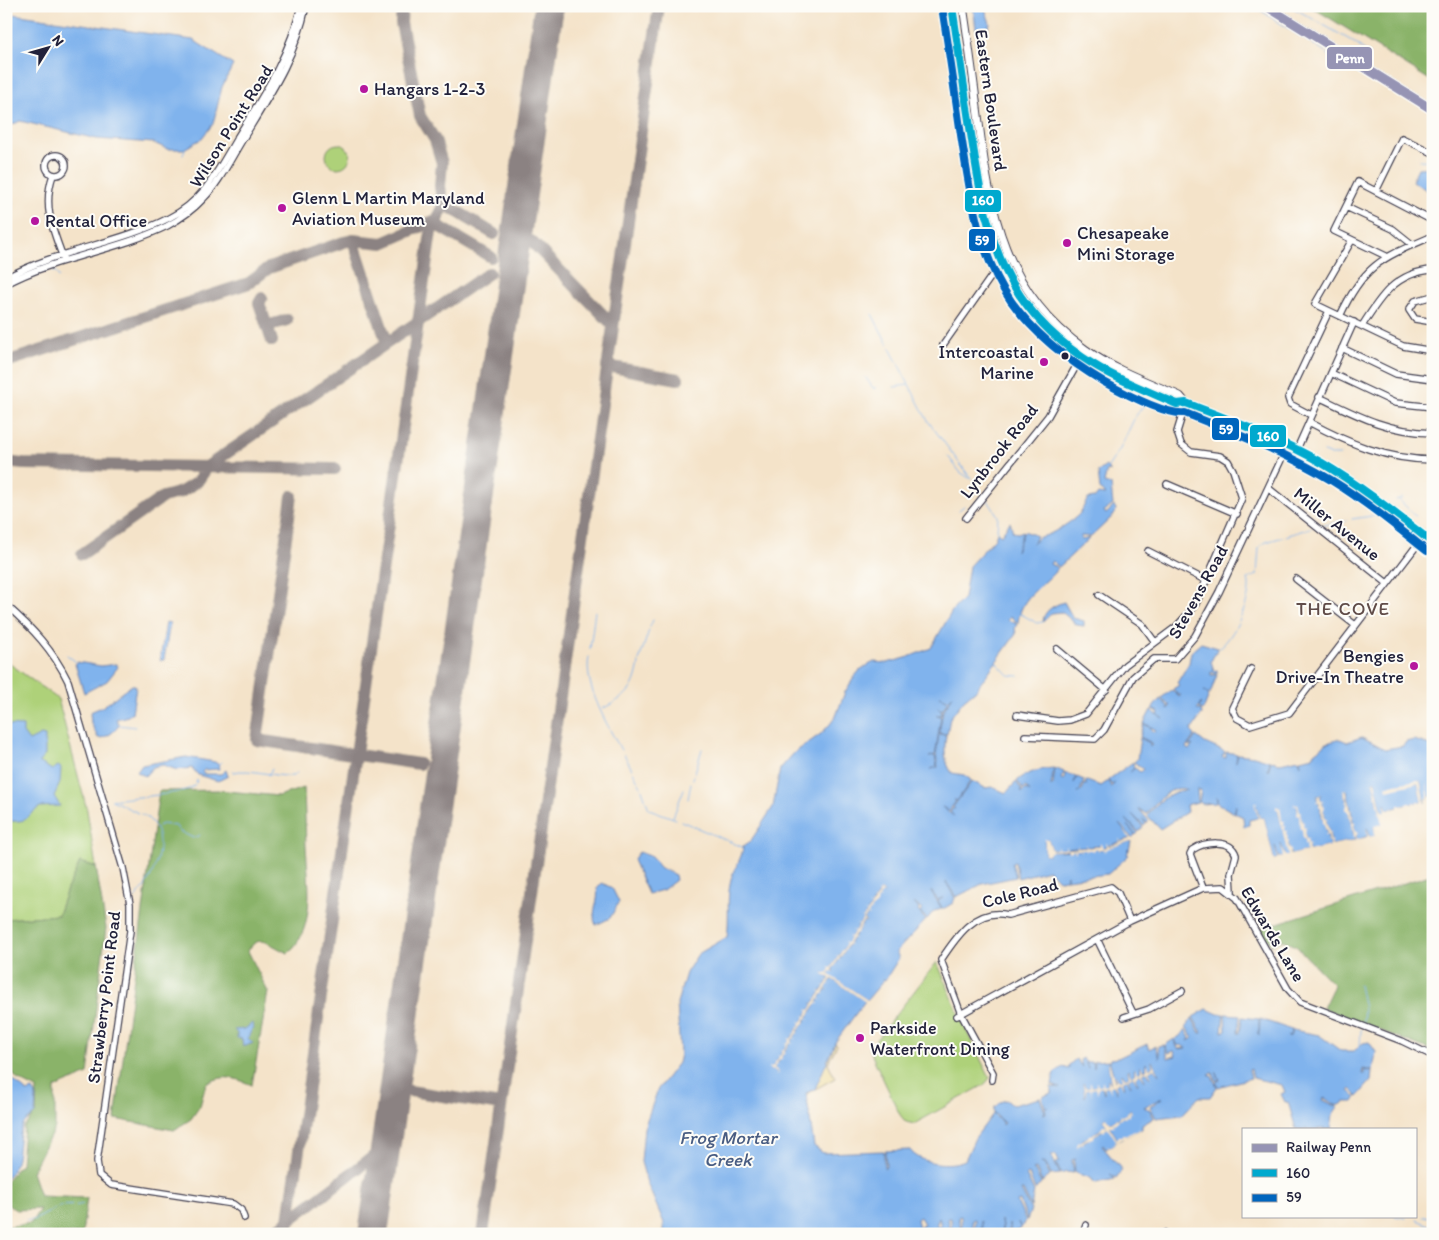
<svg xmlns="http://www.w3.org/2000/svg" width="1439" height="1240" font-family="Itim,sans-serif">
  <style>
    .green { fill: #aed179; stroke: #687a5a }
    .forest { fill: #8ab369; stroke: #566a52 }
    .sand { fill: #eeda9e; stroke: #887e6c }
    .water { fill: #80b3ed; stroke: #516a94 }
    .pier { fill: #f4e3c9 }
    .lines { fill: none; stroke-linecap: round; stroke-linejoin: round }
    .stream { stroke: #80b3ed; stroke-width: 1 }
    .taxiway { stroke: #8b8282; stroke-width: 12 }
    .runway { stroke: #8b8282; stroke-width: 30 }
    .minor-casing { stroke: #423f50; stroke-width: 8 }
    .major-casing { stroke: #423f50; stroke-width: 9 }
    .minor { stroke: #fff; stroke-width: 5.5 }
    .major { stroke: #fff; stroke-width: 7 }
    .rail { stroke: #22223b; stroke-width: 1 }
    .bus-1-casing { stroke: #fdfcf7; stroke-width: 11 }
    .bus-2-casing { stroke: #fdfcf7; stroke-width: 11 }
    .bus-1 { stroke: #00a9ce; stroke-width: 8 }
    .bus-2 { stroke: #0065bd; stroke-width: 8 }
    .rail-1-casing { stroke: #fdfcf7; stroke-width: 12 }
    .rail-1 { stroke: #9694b4; stroke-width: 9 }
    .poi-dot { fill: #b5179e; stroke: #fdfcf7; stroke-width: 2 }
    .bus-dot { fill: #22223b; stroke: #fdfcf7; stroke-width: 2 }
    .labels { text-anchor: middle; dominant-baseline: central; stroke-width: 4; stroke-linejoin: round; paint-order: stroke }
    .poi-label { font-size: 18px; fill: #22223b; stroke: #fdfcf7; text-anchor: start }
    .street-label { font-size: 18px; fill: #22223b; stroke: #fdfcf7 }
    .neighbourhood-label { font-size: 19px; letter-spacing: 1px; fill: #604c49; stroke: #fdfcf7 }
    .water-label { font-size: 19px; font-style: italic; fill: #485c82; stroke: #fdfcf7 }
    .line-badge { stroke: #fdfcf7; stroke-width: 2 }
    .badge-label { font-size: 14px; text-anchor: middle; font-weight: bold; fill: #fff }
  </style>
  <rect width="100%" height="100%" fill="#fdfcf7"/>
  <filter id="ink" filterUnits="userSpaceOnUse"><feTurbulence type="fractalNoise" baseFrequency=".02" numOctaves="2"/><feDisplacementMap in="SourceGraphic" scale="10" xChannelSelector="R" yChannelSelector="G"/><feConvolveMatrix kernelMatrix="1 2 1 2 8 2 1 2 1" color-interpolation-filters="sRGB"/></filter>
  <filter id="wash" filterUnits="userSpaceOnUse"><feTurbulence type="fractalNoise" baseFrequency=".0096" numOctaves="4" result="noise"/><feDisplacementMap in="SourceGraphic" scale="20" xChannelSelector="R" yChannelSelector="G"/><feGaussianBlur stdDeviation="1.12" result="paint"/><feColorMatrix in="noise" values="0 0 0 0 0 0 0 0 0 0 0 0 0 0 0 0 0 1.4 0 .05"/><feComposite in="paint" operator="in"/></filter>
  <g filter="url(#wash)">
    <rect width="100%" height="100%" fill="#f4e3c9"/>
    <!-- green -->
    <path class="green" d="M326 156a12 12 0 1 1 24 0a12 12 0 1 1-24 0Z
      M6,661L58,699L87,810L96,867L80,862L66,892L58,915L6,919V813L35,761L6,730Z
      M937,962L964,1026L990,1078L984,1085L914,1124L906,1122L900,1115L869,1049Z"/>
    <!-- forest -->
    <path class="forest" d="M1310,6H1433V82Z
      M304,788C305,807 305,827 306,846C308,881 317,928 288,953C272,947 259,931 248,951L268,992L252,1085C232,1077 224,1074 206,1084L200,1106L191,1119L174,1130L115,1119L159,791L218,790L278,796Z
      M80,862L96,867L106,928L88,1074L55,1088V1127L32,1172L40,1196L87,1198L82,1234H6V1227L31,1223L40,1209L16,1210L6,1204V1181L21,1164L24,1127L36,1112L37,1089L17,1079L6,1064V919L58,915L67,889Z
      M1433,874V1051L1323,1008L1334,985L1296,946L1283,940L1272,945L1259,929Z"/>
    <!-- sand -->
    <path class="sand" d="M832,1042L837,1045L828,1063L835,1078L803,1096Z"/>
    <!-- water -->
    <path class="water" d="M973,6H984L990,23L987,30L982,32L976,29Z
      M6,13L193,40L233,65L222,87L213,124L201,139L184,149H167L154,143L97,139L20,121L10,126L6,133Z
      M1433,167V194L1412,181L1418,168Z
      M1106,466L1111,471L1107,470L1104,483L1111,485L1113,505L1104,511L1106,514L1114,506L1116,509L1115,514L1091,537L1081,536V540L1090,538L1059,567L1052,561L1050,564L1058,568C1043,588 1021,594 1018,623L1010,616L1008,620L1017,624L1015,628L1016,634L975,691L964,700L950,718L947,734L939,733L943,711L953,695L949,700L940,696L948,701L942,710L937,707L942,711L941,715H936L941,716L936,750L935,755L929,757L935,756L937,767L931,769L938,767L936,755L939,734L946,735C944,748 944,762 952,773L964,775L971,780L957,801L953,799L956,801L949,811L942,807L954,816L950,812L953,808L955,809L953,807L972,781L985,788L992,787L1006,793L1016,782L1022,790L1021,793L1026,789L1030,792L1026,787L1023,789L1017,781C1027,772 1041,769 1054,768L1051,786L1053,785L1055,768L1064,772L1061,779L1064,780L1065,773L1076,777L1074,783L1077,777L1084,780L1080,791L1077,792L1082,791L1084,784L1087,785L1085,782L1087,781L1101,786L1108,781L1111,787L1115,783L1112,785L1108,780L1133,762L1134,768L1130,772L1135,768L1140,772L1143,769L1134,762L1137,759L1140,738L1150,743V747L1152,743L1140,737L1144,724L1152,728L1151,730L1154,732L1156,730L1144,723L1151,710L1163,719L1158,715L1159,712L1152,709L1160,699L1168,706V709L1170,706L1161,698L1172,690L1179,697L1181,695H1178L1173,689L1179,685L1177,683L1189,663L1191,652L1201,643L1218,648L1211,661L1214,671L1217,670V674L1211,672V675H1217L1210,694L1203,691L1209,695L1203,710L1199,708L1201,703L1197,710H1201L1202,714L1191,731L1195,735L1186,748L1189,750L1193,745L1188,747L1196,736L1205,743L1225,752L1222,757L1226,758V752L1237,754L1236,762L1238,754L1254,756L1270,761L1268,769H1266L1268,771L1271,761L1280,763L1299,759L1301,765L1300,759L1314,756V753L1327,743L1340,739L1347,742L1362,737L1385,749L1403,746L1406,742L1414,740L1433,746V795L1425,800V803L1420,781L1387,787L1418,783L1422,801L1387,810L1385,803L1386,811L1382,812L1375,781H1373L1383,824L1374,827L1376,835L1370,836L1367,828L1368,836L1357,840L1347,790H1344L1355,840L1332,845L1320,796L1322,795L1317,796L1330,846L1309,851L1297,805L1308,851L1291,855L1278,808L1289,856L1285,857L1281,844L1284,857L1279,858L1275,846L1278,858L1274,860L1264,818H1259L1256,806L1258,818L1249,820V825L1244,827L1243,817L1235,813L1236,805L1234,813L1217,803V797L1216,803L1203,804L1199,802L1201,790H1197L1198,802L1186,805L1187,812L1160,829L1147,815C1159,802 1168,791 1187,790C1171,783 1156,803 1146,814L1138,808L1149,821L1147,823L1142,818L1146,824L1144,826L1132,814L1143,827L1139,832L1126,819L1138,833L1136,835L1127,825L1135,835L1132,838L1119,824L1131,838L1102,848L1100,846L1052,850L1048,839L1045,840V854H1049L1051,851L1103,849L1131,841L1129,850H1127H1129L1127,854L1129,855L1108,874L1067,879V875L1066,879L1058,880L1049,870L1018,878L1015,862L1012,863L1016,877L982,884L956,897L946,882L955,898L953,903L943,909L938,901L944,897L938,900L931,891L942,909L934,911L927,919L920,912L922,910L914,903L919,909L918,911L926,920L896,952L899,958L885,980L882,979L883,981L867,1000L828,975L831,970L834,971L832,970L864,921L866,922L864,920L882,892L884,893L881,891L827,974L823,973L830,978L813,1004L811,1003L813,1005L770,1071L773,1069L778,1073L774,1068L826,989L828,990L826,988L832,979L865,1001L836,1041L815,1089L806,1093L814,1146L823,1153L884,1151V1168L886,1167L885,1151L910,1150C920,1164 950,1167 965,1160L975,1138L993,1114L1002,1122V1125L1004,1123L994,1113V1108L1000,1102L1006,1100L1013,1105L1040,1098L1045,1112L1043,1114L1046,1113L1045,1107L1048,1106L1045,1107L1042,1097L1051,1093V1087L1060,1088L1052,1085L1054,1073L1063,1067L1069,1069V1065L1076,1059L1082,1067L1080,1060L1083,1058L1088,1068L1086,1062H1093L1094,1068V1061L1108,1060L1111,1084L1108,1079V1085L1086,1088L1083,1083L1085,1097L1086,1089L1102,1087L1104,1094V1087L1113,1085L1117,1092L1115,1085L1120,1082L1124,1089L1122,1081L1127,1079L1131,1086L1128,1079L1133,1076L1138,1084L1135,1077L1140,1074L1145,1081L1142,1074L1147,1071L1151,1078L1149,1071L1154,1068L1159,1075L1152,1061L1153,1067L1149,1068L1146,1063L1147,1069L1143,1070L1140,1066L1141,1072L1136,1073L1134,1068L1135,1074L1131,1076L1128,1070L1129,1077L1125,1078L1122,1073L1123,1079L1118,1080L1116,1076L1115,1082L1109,1059L1118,1058L1147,1044L1149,1049L1155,1046L1160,1058L1158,1046L1164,1045L1168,1058L1176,1056L1174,1051L1168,1053L1165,1045L1174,1039L1178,1049L1186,1048L1181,1045L1178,1046L1175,1039L1180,1036L1185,1029L1190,1038L1188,1041L1193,1038L1186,1027L1192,1018L1200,1033H1202L1193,1017L1207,1009L1218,1014H1224L1222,1032L1226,1031L1225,1014L1240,1015L1238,1033H1240L1242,1017L1259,1019V1036L1260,1019L1292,1030L1289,1037L1287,1036L1289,1038L1293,1030L1319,1035L1341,1051H1354L1363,1043L1369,1042L1376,1052L1373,1071L1363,1069L1362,1074H1364V1070L1372,1072L1371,1081L1358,1096L1351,1089L1349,1091L1357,1097L1354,1102H1345L1338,1106L1324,1098L1323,1100L1338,1107L1333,1114L1331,1129H1296L1288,1102H1285L1281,1094L1285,1092L1282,1085L1253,1078L1251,1068L1249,1069L1251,1078L1218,1087L1216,1082L1220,1080L1216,1071L1219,1079L1216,1081L1213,1073L1209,1074L1212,1076L1217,1087L1210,1097H1199L1182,1115L1156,1118L1150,1107L1162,1098L1144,1107L1150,1110L1154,1118L1142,1125V1129L1118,1140L1109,1126L1131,1112L1130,1109V1112L1111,1123L1106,1118L1103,1120L1107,1126L1081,1141L1079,1145L1108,1127L1117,1140L1115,1142L1116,1144L1106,1149L1103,1145L1102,1146L1122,1170L1116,1178L1110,1174L1115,1179L1096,1183L1088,1177L1075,1173L1074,1161L1076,1159L1072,1160L1074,1173L1066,1172L1061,1174L1056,1163L1059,1162L1056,1155H1051L1060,1174L1051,1175L1045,1162L1041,1163L1044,1164L1050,1176L1042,1182L1036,1169L1033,1170L1035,1171L1041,1183L1035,1190L1029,1174L1026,1175L1034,1192L1031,1207L1023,1190H1021L1031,1210L1027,1220L1020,1201L1017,1202L1026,1221L1021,1228L1018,1222L1021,1229L1011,1233L1009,1223V1233L1003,1234L1001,1220L1002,1234H983L981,1221L982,1234L974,1233L975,1219L972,1220L973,1232L962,1230L961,1216L958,1217L961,1230L952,1232L951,1218H948L951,1232L942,1233L939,1217L936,1226H940L941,1233L921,1232V1225L924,1224L920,1217L917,1219L920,1232L876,1229L864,1234H664V1223L647,1183L641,1162L644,1128L658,1089L678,1063L680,1054L677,1003L686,973L698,954L727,937C730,917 726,898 731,879C734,868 743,857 743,846L750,842L773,807L780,769L794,753L822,733L831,723L836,716L845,692L855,676L861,669L874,662L887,663L906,658L931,648L952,611L964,598L969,566L995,538L997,532L1001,535L1010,522L1013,532L1018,533L1023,531L1016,551L1024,531L1037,536L1033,544L1039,537C1047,538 1075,520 1080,513C1083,509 1084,504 1088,499L1095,498L1098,494L1105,495L1100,489L1098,472Z
      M1064,602L1073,618L1084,621V626L1077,625L1062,612L1052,613L1043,622C1043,611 1054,605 1064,602Z
      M166,622L170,623L164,660H160Z
      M77,662L101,666L116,664L118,667L107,681L84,693L75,664Z
      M132,685H135L136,687L132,713L128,716L116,719L119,725C116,731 105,739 98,738L91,723L90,712L102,707Z
      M6,725L23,726V733L29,741L41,735L45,736V755L39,762L52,770L58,766L61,768L60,783L54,796L60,806L40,807C22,819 31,822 6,821Z
      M186,757L215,762L220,766L219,769L204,770L202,772L204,774H221L226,770L228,776L218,781L198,775L192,768L177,770L163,765L153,767L145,776L137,772L142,765Z
      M639,852L650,856L661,868L675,875L676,880L663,890L648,894L633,860Z
      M602,883L612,888L619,902L610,918L596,925C590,914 600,900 597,888Z
      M252,1023L253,1027L248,1038L253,1043L243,1047L242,1039L237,1038V1033L234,1030L245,1029Z
      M6,1074L27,1092L33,1090L36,1095L35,1114C31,1118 26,1120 23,1125C15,1143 23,1163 6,1178Z"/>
    <!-- pier -->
    <path class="pier" d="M1417,780L1420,781L1424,799L1428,797L1427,780L1430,798L1424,799L1425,805L1422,803L1382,813L1385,826L1377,828L1378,836L1373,837L1272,862L1263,820L1249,822L1258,818L1254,802H1258L1255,803L1257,809L1259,808L1257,809L1258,815H1261L1258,816L1260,818H1264L1274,860L1278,858L1275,846L1279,858L1283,857L1281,845L1285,856H1288L1278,809H1276V806L1280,808V805L1282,821H1285L1283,826H1286L1284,830L1287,831L1286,835H1288L1287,840H1289L1288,845H1290L1288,846L1291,850L1290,855L1307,851L1305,849L1306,844H1304L1305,839H1303L1302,829H1300L1299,815H1297L1298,810H1296L1298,809L1297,806H1294V803L1295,805L1298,804L1300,812L1302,811L1300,813L1302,822H1305L1303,823L1304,828L1306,827L1305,833H1307L1305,834L1306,839H1309L1307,840L1308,844L1311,845L1308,846L1309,851L1330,846L1329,841L1326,840H1329L1328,835H1325L1327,833L1323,823V817H1321L1323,816L1322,812H1320L1322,811L1319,807L1320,802H1317L1319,797H1316L1322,794L1320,796L1321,801H1324L1322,802L1323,807H1325L1323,808L1324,813H1326L1324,814L1326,819H1328L1326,820L1329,832H1331L1329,833L1330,838H1333L1330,839L1332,845L1355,840V837H1352L1354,836L1353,830L1350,829L1353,828L1351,822H1349L1351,821L1350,816H1347L1350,815L1346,809L1347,803H1345L1347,802L1346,797H1343L1345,796L1344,791L1342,790L1348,789L1346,790L1349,802H1351L1349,803L1350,809H1353L1350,810L1352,816H1355L1352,817L1353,823H1356L1354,825L1355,829L1357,830H1355L1358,834L1356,835L1357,839L1365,838L1368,836L1366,828L1370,836L1372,835L1370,827L1372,835H1375L1374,826L1382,824V821H1379L1381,820L1380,813H1377L1380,812L1378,805H1376L1378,804L1377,797H1374L1376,796L1375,790H1372L1375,789L1373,782H1371L1375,781L1382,812L1386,810L1384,803L1388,810L1392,809V807L1393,809L1398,808V805L1403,806V804L1404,806L1408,803L1413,804V802L1417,803V801L1422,802L1418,783L1387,790L1386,786Z
      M1120,823L1131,838V841L1107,849L1106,852V849L1104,852L1103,849H1099L1098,852V849L1093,850L1092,852V850H1087V853L1086,850H1082L1081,852V850H1076V853L1074,850L1069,852L1068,850H1063V853L1062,850L1052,851L1049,854H1045V839H1048L1052,850L1057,849L1058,845V849H1065V845L1066,849H1077V844L1078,849L1086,848V844L1088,848H1091V845V848H1095V844L1096,848H1100V843L1103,848L1107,847L1106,842L1109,847L1112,846L1111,842L1113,846L1120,843L1119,838L1121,842L1130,839Z
      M879,889L884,893H882L879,897L881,899L878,898L877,904L871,909L873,911L871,910L868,914L870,916L867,915L864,920L866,922L863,921L860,926L862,928L860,927L857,932L859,933H856L853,937L855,939L852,938L849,943L851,945L848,944L845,949L847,950H845L842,954L843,956L841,955L839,959L840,961L838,960L835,965L837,966H834L832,969L833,972L831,971L828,974L869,1001L867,1003L832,979L829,983L831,985L829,984L826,988L828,990L825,989L823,993L825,994H822L820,998L821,1000L819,999L817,1002L819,1004H816L813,1008L815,1009L813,1008L810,1012L812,1014L810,1013L807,1017L809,1019L806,1018L804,1022L805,1024L803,1023L800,1027L802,1029L800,1028L797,1032L799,1034L797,1033L794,1037L796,1039L793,1038L791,1042L793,1044L790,1043L787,1047L789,1049L787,1048L784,1052L786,1054H783L781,1058L783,1059H780L777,1063L779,1065L777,1064L774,1068L779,1072L776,1075L777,1072L773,1070L771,1072L769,1067L772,1068L775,1063L773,1060L776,1062L779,1057L777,1055L780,1056L783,1051L781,1049L784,1050L787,1045L784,1043L787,1044L790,1040L788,1038L791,1039L794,1035L792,1033L794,1034L798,1029L796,1026L798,1028L801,1023L799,1021L802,1022L805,1017L803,1015L806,1016L809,1011L807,1009L810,1010L813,1005L811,1003L813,1004L817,999L814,997L817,998L821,993L819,991L822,992L825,987L822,985L825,986L828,982L826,980L829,981L830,978L822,973H827L830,969L828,967L831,968L838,957L836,955L839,956L842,950L840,949L843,950L846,944L844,942L847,943L850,938L848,936L851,937L854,932L852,930L855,931L859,926L856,924L859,925L863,919L861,917L863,918L867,913L864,911L867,912L871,907L868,905L871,906L875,901L872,899L875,900L879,895L877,892H881Z
      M1108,1060L1115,1082L1116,1075L1118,1080L1123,1079L1121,1073L1125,1078L1129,1077L1128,1070L1131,1076L1135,1074V1068L1137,1073L1141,1072V1065L1143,1071L1147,1069V1063L1149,1068L1153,1067L1152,1061L1159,1075L1154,1068L1149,1071L1152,1078L1147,1071L1142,1074L1145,1081L1140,1074L1135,1077L1138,1084L1133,1076L1128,1079L1131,1086L1127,1079L1122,1081L1123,1089L1120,1082L1115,1085L1118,1092L1113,1085L1110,1087L1111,1093L1108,1086L1104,1087L1105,1094L1103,1087L1098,1088V1095L1096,1088L1091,1089L1092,1096L1090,1089H1086L1085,1097L1083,1083L1086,1088L1090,1087V1082L1092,1087L1096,1086V1081L1098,1086L1102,1085V1080L1104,1085L1108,1084V1079L1111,1084Z
      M1130,1109L1133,1114L1131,1112L1128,1117L1127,1115L1125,1118L1123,1117L1121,1120L1120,1119L1117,1123L1113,1124L1114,1126H1109L1117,1139L1119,1136H1123V1134L1128,1135L1127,1132L1128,1134L1133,1132V1130L1134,1132L1139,1130V1128L1140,1130L1144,1129L1116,1141L1117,1144L1110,1151L1107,1146L1110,1148L1113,1146L1112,1144L1114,1145L1116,1140L1107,1127L1104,1132L1102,1130L1098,1133L1099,1135L1097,1133L1094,1136V1138L1089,1139L1090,1141L1088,1139L1083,1142L1084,1145L1082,1143L1078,1146L1079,1148L1077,1146L1078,1142L1081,1143L1080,1140L1082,1142L1086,1139L1085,1137L1087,1138L1089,1135L1094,1134V1132L1095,1133L1100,1131L1099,1128L1100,1130L1104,1125L1107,1126L1103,1120L1106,1118L1111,1123L1117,1119L1116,1117L1118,1119L1121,1117L1120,1115L1122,1116L1129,1112Z"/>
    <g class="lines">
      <!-- stream -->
      <path class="stream" d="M1254,6L1358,74L1360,72
        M1290,6L1350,40L1370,54
        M183,155L185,149
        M1420,160L1433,161
        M6,181L13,204
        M52,272L55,271L59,277
        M6,291L9,289
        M872,314L928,421L981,492
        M866,378L873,388H876
        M894,387L908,385
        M1324,452L1331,455H1340
        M948,456L960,472L969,478
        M1108,467L1120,449L1135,417L1148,399
        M973,495L978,489
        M987,499L998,516L997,532
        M1396,500L1402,498
        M1399,500L1416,516
        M959,510L964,506
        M1352,519L1385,514
        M1320,526L1347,520
        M1286,536L1313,527
        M1019,613L1037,623L1043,622
        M650,627L653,620
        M590,649L595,611
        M1218,649C1234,639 1254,595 1248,579L1257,575L1259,547L1266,542L1283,537
        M67,655L76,662
        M589,657C583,685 608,726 621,750
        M639,661L649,630
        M996,662L1008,675L1019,676
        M602,709C627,696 634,692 639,663
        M119,725L135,727
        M624,754L641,787L649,809L676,819
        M218,765L221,762
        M233,772C252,768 273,777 293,776L297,773
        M268,775L272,769
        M693,779L702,749
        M196,783L197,780
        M688,799L691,783
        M112,800C129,797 187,795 195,785
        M112,800L138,813
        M673,817L684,789
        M681,821L742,847
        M158,826L163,824L176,826L179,831L193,838L200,835
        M135,898C156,878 174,829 141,814
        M1359,985L1364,1008L1363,1024
        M1360,1047L1361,1029
        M1395,1216L1406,1218
        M1423,1217L1433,1216
        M26,1220C35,1223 50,1210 59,1207C66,1204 75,1207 83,1204
        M1417,1220L1433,1227"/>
      <!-- taxiway -->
      <path class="taxiway" d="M443,200L448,206L494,234
        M435,224L491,257
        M353,240L387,343
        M531,241L613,325
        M262,298L259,303L272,341
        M267,326L287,320
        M6,362L249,283L269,268L344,242L353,240L383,243L438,219
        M607,366L678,379
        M6,462L23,464L335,469
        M292,496L257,740L419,764
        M82,554L163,497L181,492L197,482L208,466L489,273
        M410,1091L501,1105
        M271,1234L386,1147
        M287,1234L431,232L443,208L440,186L442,163L435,140L420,116L401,23L402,6
        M483,1234L659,6"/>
      <!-- runway -->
      <path class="runway" d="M373,1234L549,6"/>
    </g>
  </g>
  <g filter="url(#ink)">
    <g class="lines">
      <defs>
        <path id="minor" d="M46 165a10 10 0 1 1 20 0a10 10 0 1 1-20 0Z
          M53,175C42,206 53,231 64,260
          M1376,191L1402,138L1433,153
          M1346,207L1393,229L1413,245
          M1352,240L1315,304L1403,346L1433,351
          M1386,256L1334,231L1358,182L1433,221
          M6,278C57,250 118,244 169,218C183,211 195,201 205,189C217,174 227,155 237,138C263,96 290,55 301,6
          M6,284C56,257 116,251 167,226C180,219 193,210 203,199C219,183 229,162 241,142C267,99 296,57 306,6
          M1433,296L1415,301L1409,310L1415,319L1433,322
          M1340,316C1364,264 1382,258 1433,236
          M1362,326C1380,297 1396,272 1433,270
          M943,345L1007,254
          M1342,348L1396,374L1433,379
          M1331,373L1395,403L1433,407
          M1319,397C1358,416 1388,432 1433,433
          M1311,415L1290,404L1288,398L1329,311
          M1309,422C1348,443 1387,460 1433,460
          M1297,449L1354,322
          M1167,484L1237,514
          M1268,488L1387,583
          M966,518L1048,416L1083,354
          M1148,551L1207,581
          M1296,579L1355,625
          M1099,595L1142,624L1155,642
          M6,605C32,628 53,650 68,681L123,868L130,904V931L97,1161L99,1175L111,1185L233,1204L241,1210L244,1218
          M1057,649L1106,690
          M1251,669L1232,708L1237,718L1250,725L1289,713L1424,536
          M1017,715L1058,721L1070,720L1086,714L1125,665L1176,627L1195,606L1242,498L1233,470L1228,461L1220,456L1191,452L1181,444L1177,432L1186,403
          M1025,736L1095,739L1104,730L1133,677L1154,659H1175L1195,636L1219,592L1288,445
          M1203,888L1190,854L1192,850C1204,842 1231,838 1236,855L1231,874L1232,892
          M1097,939L1133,1013
          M957,1016L1130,921L1203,888L1223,887L1237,898L1288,989L1300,1002L1402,1041L1433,1056
          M1124,1017L1149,1009L1182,991
          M992,1080L993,1073L961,1014L941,960C956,937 976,907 1008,915L1111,887L1118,893L1130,921
          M1165,1233L1166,1234
          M1083,1234L1086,1225"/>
        <path id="major" d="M952,6L982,204L991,237L1007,274L1019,295L1042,323L1081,357L1119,379L1177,404L1186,403C1232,421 1279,438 1322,463C1361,485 1397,515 1433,543
          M963,6C969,45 974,84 979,123C990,213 1005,293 1085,349C1114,370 1148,382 1180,396L1186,403"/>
      </defs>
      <!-- minor casing -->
      <use href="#minor" class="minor-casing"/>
      <!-- major casing -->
      <use href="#major" class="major-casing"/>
      <!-- minor -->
      <use href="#minor" class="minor"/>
      <!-- major -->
      <use href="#major" class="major"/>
      <!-- rail -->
      <path class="rail" d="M1276,6L1433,104"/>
      <defs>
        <path id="bus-1" d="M952,6C958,49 965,91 971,134C985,226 998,300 1082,357C1111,377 1145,390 1177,404L1186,403C1232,421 1279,438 1322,463C1361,486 1397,515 1433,543"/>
        <path id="bus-2" d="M942,7C949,50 955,93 961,135C970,192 977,252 1011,301C1035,335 1069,361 1104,382C1122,392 1165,415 1185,413C1235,433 1285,452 1331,480C1365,501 1396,526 1427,551"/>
      </defs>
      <!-- bus-1 casing -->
      <use href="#bus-1" class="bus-1-casing"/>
      <!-- bus-2 casing -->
      <use href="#bus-2" class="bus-2-casing"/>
      <!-- bus-1 -->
      <use href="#bus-1" class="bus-1"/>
      <!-- bus-2 -->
      <use href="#bus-2" class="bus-2"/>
      <defs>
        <path id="rail-1" d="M1266,6L1433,110"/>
      </defs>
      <!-- rail-1 casing -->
      <use href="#rail-1" class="rail-1-casing"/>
      <!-- rail-1 -->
      <use href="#rail-1" class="rail-1"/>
    </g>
  </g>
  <!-- markers -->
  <g class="poi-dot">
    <circle cx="364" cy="89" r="5"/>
    <circle cx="282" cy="208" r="5"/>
    <circle cx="35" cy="221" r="5"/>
    <circle cx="1067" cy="243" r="5"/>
    <circle cx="1044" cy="362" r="5"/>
    <circle cx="1414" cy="666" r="5"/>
    <circle cx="860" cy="1038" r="5"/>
  </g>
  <circle class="bus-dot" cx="1065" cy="356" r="4.5"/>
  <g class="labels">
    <!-- poi labels -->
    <g class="poi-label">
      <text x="374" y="89">Hangars 1-2-3</text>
      <text x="292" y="198">Glenn L Martin Maryland<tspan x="292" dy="21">Aviation Museum</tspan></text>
      <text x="45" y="221">Rental Office</text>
      <text x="1077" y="233">Chesapeake<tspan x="1077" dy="21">Mini Storage</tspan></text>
      <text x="1034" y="352" text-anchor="end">Intercoastal<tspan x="1034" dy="21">Marine</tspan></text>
      <text x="1404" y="656" text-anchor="end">Bengies<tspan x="1404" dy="21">Drive-In Theatre</tspan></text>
      <text x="870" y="1028">Parkside<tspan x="870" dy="21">Waterfront Dining</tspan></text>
    </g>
    <!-- street labels -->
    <g class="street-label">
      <text transform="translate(991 100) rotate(82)">Eastern Boulevard</text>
      <text transform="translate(231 126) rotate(-58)">Wilson Point Road</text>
      <text transform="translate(999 451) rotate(-52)">Lynbrook Road</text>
      <text transform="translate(1337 524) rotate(39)">Miller Avenue</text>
      <text transform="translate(1198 592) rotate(-61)">Stevens Road</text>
      <text transform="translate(1020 893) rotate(-14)">Cole Road</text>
      <text transform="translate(1273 934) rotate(59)">Edwards Lane</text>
      <text transform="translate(104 997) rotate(-83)">Strawberry Point Road</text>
    </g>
    <!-- neighbourhood labels -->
    <g class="neighbourhood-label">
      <text x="1343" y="608">THE COVE</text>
    </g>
    <!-- water labels -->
    <g class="water-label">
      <text x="728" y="1137">Frog Mortar<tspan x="728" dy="22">Creek</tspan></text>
    </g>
  </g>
  <g class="line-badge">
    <rect x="1326" y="46" width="47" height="24" rx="5" fill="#9694b4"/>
    <rect x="964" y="189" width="38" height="24" rx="5" fill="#00a9ce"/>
    <rect x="968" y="228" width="28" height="24" rx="5" fill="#0065bd"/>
    <rect x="1211" y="417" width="29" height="24" rx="5" fill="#0065bd"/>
    <rect x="1249" y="424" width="38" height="24" rx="5" fill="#00a9ce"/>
  </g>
  <g class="badge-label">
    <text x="1350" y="63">Penn</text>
    <text x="983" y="205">160</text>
    <text x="982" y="245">59</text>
    <text x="1226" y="434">59</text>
    <text x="1268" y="441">160</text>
  </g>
  <!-- margin -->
  <rect width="1439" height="1240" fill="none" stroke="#fdfcf7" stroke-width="25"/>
  <!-- legend -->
  <rect x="1242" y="1128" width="175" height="90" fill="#fdfcf7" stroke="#a5a5ac"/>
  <rect x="1252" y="1144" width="25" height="8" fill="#9694b4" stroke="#a5a5ac"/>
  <text x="1286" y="1152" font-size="15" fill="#22223b">Railway Penn</text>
  <rect x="1252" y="1169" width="25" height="8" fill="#00a9ce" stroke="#a5a5ac"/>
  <text x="1286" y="1178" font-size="15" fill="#22223b">160</text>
  <rect x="1252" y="1194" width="25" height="8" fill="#0065bd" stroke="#a5a5ac"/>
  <text x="1286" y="1202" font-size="15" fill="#22223b">59</text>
  <!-- north arrow -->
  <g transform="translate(48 48) rotate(53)" stroke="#fdfcf7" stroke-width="4" paint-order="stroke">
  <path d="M0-4L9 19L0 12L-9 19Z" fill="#22223b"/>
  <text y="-8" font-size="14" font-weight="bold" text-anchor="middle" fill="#22223b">N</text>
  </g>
</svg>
